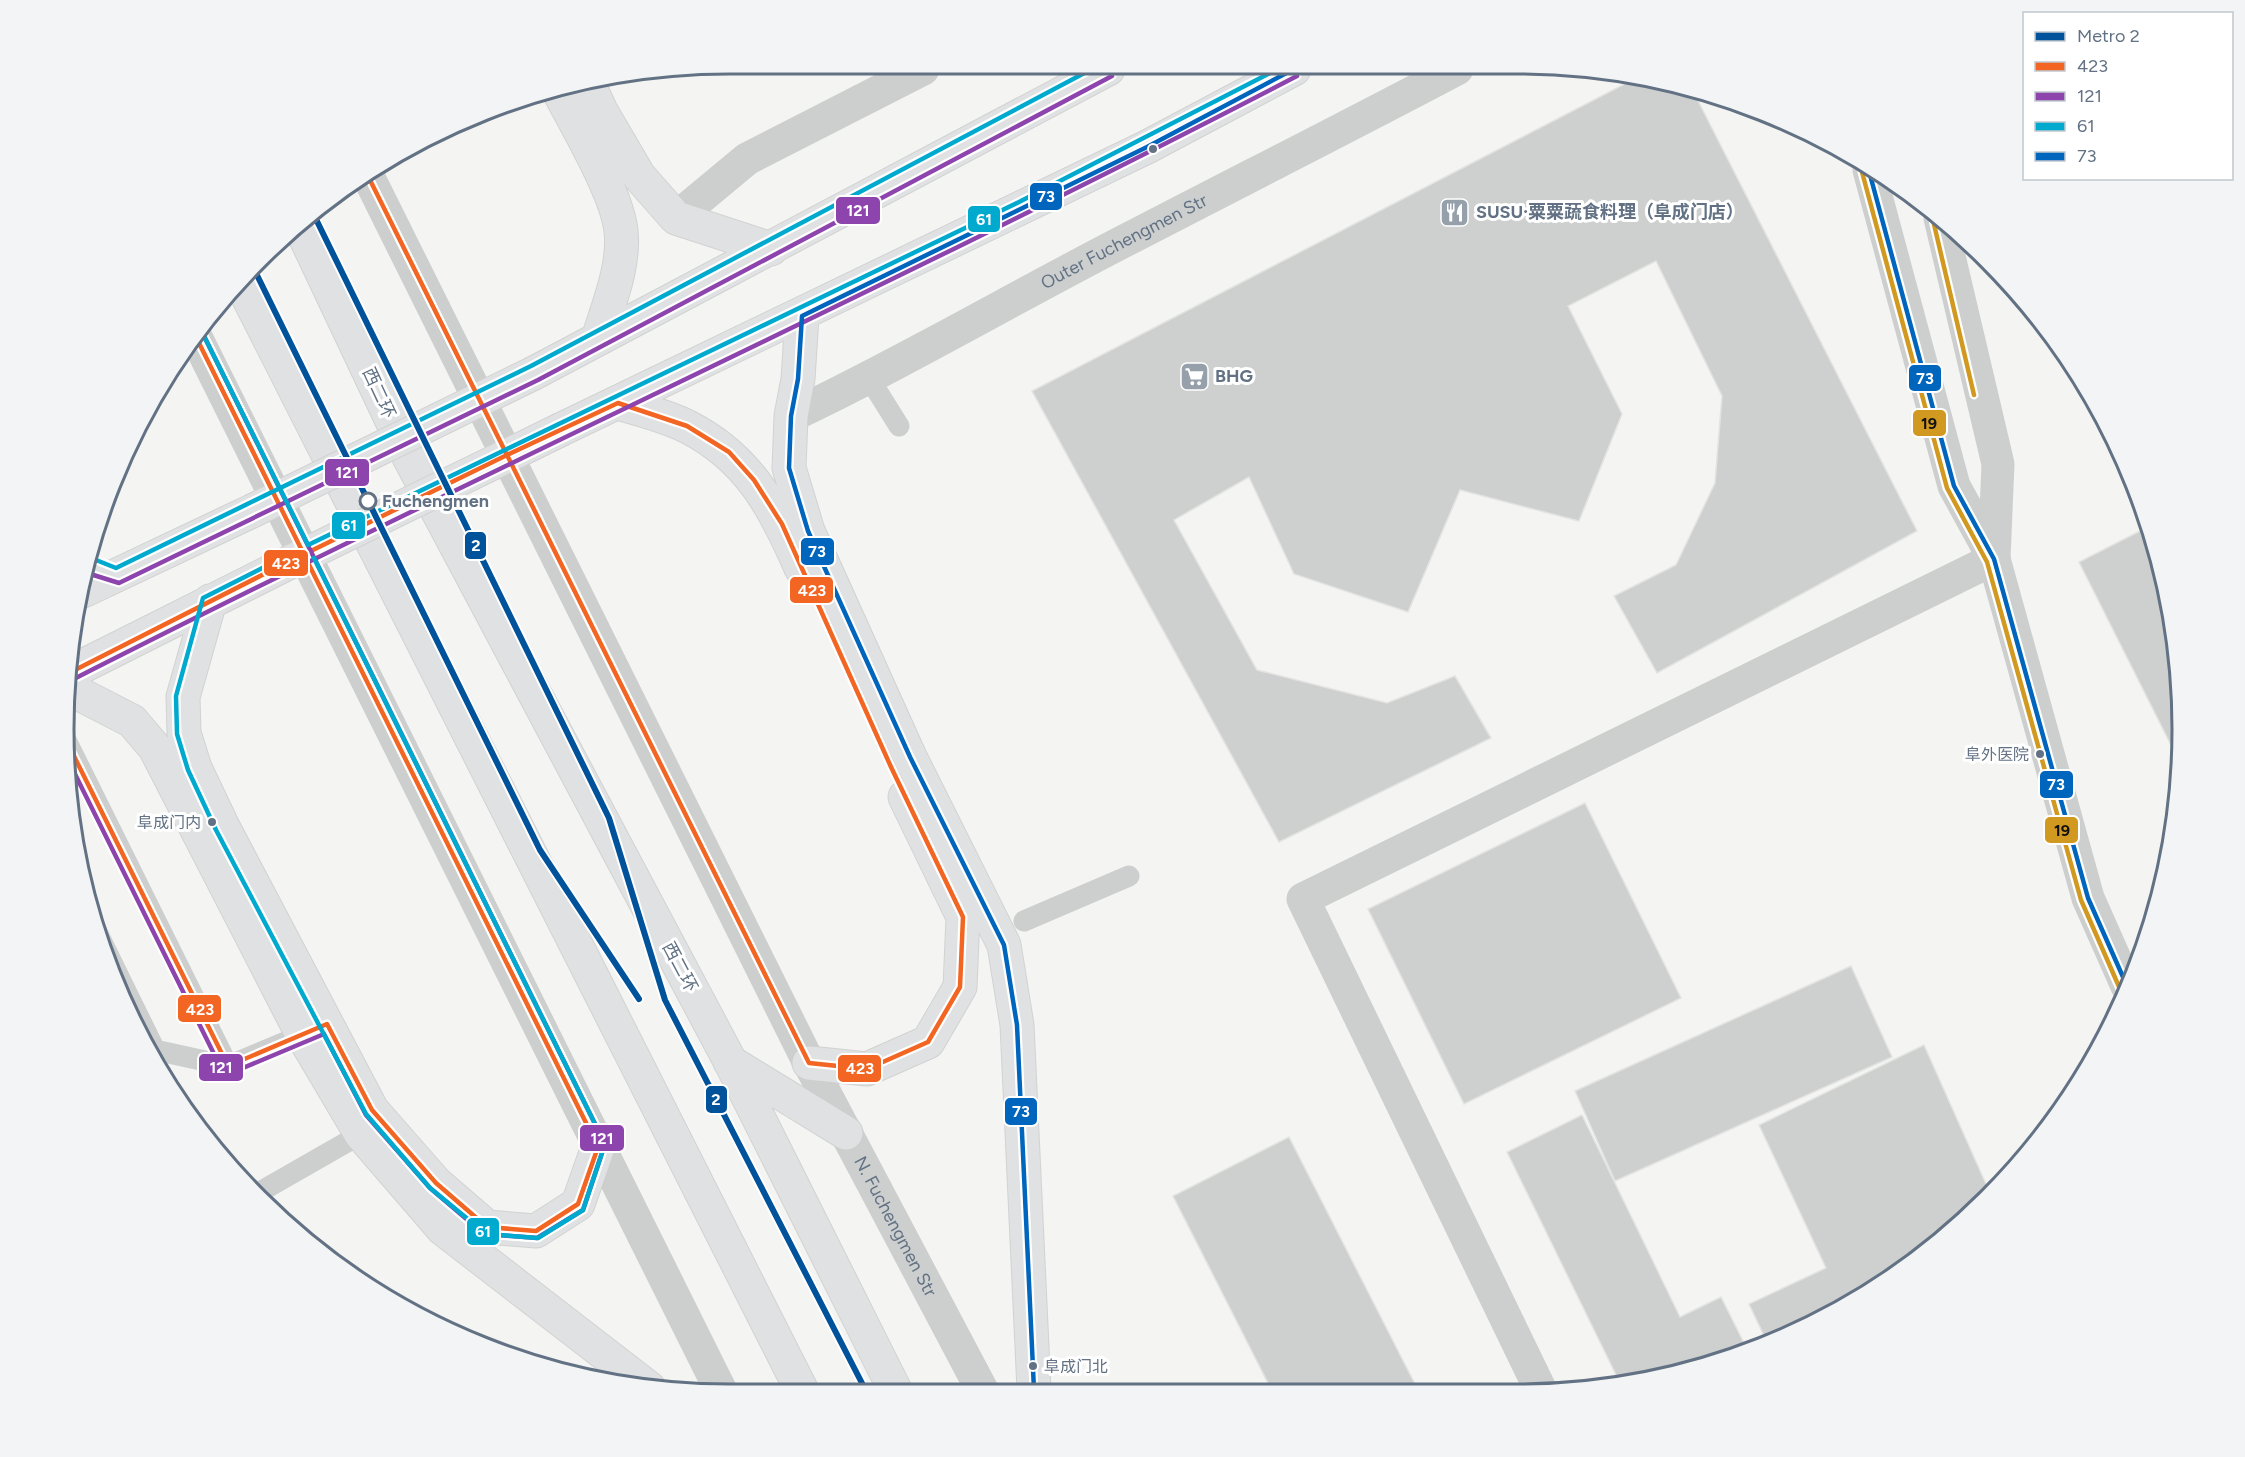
<svg xmlns="http://www.w3.org/2000/svg" width="2245" height="1457" font-family="Figtree,'Noto Sans SC',sans-serif">
  <style>
    .building { fill: #cecfcf; stroke: #e3e3e2; stroke-width: 1.5 }
    .lines { fill: none; stroke-linecap: round; stroke-linejoin: round }
    .primary-casing { stroke: #d1d2d1; stroke-width: 35 }
    .trunk-casing { stroke: #d1d2d2; stroke-width: 35 }
    .service { stroke: #cdcfcf; stroke-width: 21 }
    .minor { stroke: #cdcfcf; stroke-width: 33 }
    .tertiary { stroke: #cdcfcf; stroke-width: 33 }
    .primary { stroke: #e0e1e2; stroke-width: 33 }
    .trunk { stroke: #e0e1e2; stroke-width: 33 }
    .primary-bridge-casing { stroke: #d1d2d1; stroke-width: 35; stroke-linecap: butt }
    .primary-bridge { stroke: #e0e1e2; stroke-width: 33 }
    .bus-1-casing { stroke: #fff; stroke-width: 9 }
    .bus-2-casing { stroke: #fff; stroke-width: 9 }
    .bus-3-casing { stroke: #fff; stroke-width: 9 }
    .bus-4-casing { stroke: #fff; stroke-width: 9 }
    .bus-5-casing { stroke: #fff; stroke-width: 9 }
    .bus-1 { stroke: #f26522; stroke-width: 4.5 }
    .bus-2 { stroke: #8e44ad; stroke-width: 4.5 }
    .bus-3 { stroke: #00a9ce; stroke-width: 4.5 }
    .bus-4 { stroke: #0065bd; stroke-width: 4.5 }
    .bus-5 { stroke: #d29921; stroke-width: 4.5 }
    .metro-1-casing { stroke: #fff; stroke-width: 10 }
    .metro-1 { stroke: #00529b; stroke-width: 6 }
    .bus-dot { fill: #627284; stroke: #fff; stroke-width: 2 }
    .stop-dot { fill: #fff; stroke: #627284; stroke-width: 3 }
    .labels { text-anchor: middle; dominant-baseline: central; stroke-width: 6; stroke-linejoin: round; paint-order: stroke }
    .bus-label { font-size: 16px; fill: #627284; stroke: #fff; text-anchor: end }
    .poi-label { font-size: 18px; font-weight: bold; fill: #627284; stroke: #fff; text-anchor: start }
    .street-label { font-size: 18px; fill: #627284; stroke: #fff }
    .stop-label { font-size: 18px; font-weight: bold; fill: #627284; stroke: #fff; text-anchor: start }
    .rim { fill: none; stroke: #627284; stroke-width: 3 }
    .line-badge { stroke: #fff; stroke-width: 2 }
    .badge-label { font-size: 16px; text-anchor: middle; font-weight: bold; fill: #fff }
    .pale-badge-label { font-size: 16px; text-anchor: middle; font-weight: bold; fill: #111 }
  </style>
  <rect width="100%" height="100%" fill="#f4f4f2"/>
  <!-- building -->
  <path class="building" d="M1638,77L1692,89L1917,531L1657,673L1614,596L1676,565L1715,483L1722,396L1656,261L1568,306L1622,414L1579,521L1460,490L1408,612L1294,574L1249,477L1174,520L1257,670L1387,703L1455,676L1491,738L1279,842L1032,391Z
    M2140,531L2162,575L2181,685L2178,759L2079,562Z
    M1585,803L1681,998L1464,1104L1368,909Z
    M1851,966L1892,1057L1615,1181L1575,1091Z
    M1924,1045L1990,1193L1922,1256L1811,1325L1767,1342L1749,1304L1826,1268L1759,1125Z
    M1582,1115L1680,1317L1721,1297L1747,1349L1688,1371L1620,1383L1507,1152Z
    M1289,1137L1419,1392L1272,1391L1173,1196Z"/>
  <g class="lines">
    <defs>
      <path id="primary" d="M83,591L252,511
        M210,601L183,697L184,733L195,768L223,827L372,1110L436,1183L487,1227L536,1231L578,1204L598,1147
        M67,674L280,567
        M64,686L132,721L155,748L303,1036L361,1134L443,1229L649,1388"/>
      <path id="trunk" d="M587,81L601,111L639,176L676,218L771,249
        M557,88C576,125 617,193 621,231C625,266 608,306 598,339
        M299,224L410,459L730,1061L895,1390
        M239,279L801,1389
        M802,316L798,379L791,416L789,468L808,531L910,757L1004,945L1017,1025L1034,1390
        M534,373L1108,69
        M618,403C641,410 667,416 688,427C749,458 775,508 801,568
        M562,429L1147,147L1294,69
        M730,1062L846,1133
        M809,1063L867,1069L928,1042L960,987L963,917L905,797"/>
    </defs>
    <!-- primary casing -->
    <use href="#primary" class="primary-casing"/>
    <!-- trunk casing -->
    <use href="#trunk" class="trunk-casing"/>
    <!-- service -->
    <path class="service" d="M869,378L899,426
      M66,740L228,1066
      M1024,921L1129,876
      M96,930L155,1050L228,1066L312,1031
      M258,1193L361,1134"/>
    <!-- minor -->
    <path class="minor" d="M1542,1393L1303,899L1994,559"/>
    <!-- tertiary -->
    <g class="tertiary">
      <path d="M1869,170L1954,486L1994,559L2088,898L2127,986"/>
      <path id="s1" d="M366,172L809,1063L982,1390"/>
      <path d="M676,218L747,159L923,69"/>
      <path d="M1940,218L1998,464L1994,559"/>
      <path d="M194,333L720,1389"/>
      <path id="s2" d="M791,416C909,360 1022,293 1138,234C1244,179 1351,125 1457,69"/>
    </g>
    <!-- primary -->
    <use href="#primary" class="primary"/>
    <!-- trunk -->
    <use href="#trunk" class="trunk"/>
    <defs>
      <path id="primary-bridge" d="M252,511L534,373
        M280,567L562,429"/>
    </defs>
    <!-- primary-bridge casing -->
    <use href="#primary-bridge" class="primary-bridge-casing"/>
    <!-- primary-bridge -->
    <use href="#primary-bridge" class="primary-bridge"/>
    <defs>
      <path id="bus-1" d="M366,172L507,455
        M618,403L687,426L729,452L754,480L782,524L891,767L963,917L960,987L928,1042L867,1069L809,1063L507,455Z
        M67,674L272,570L507,455
        M66,740L228,1066L327,1024L372,1110L436,1183L487,1227L536,1231L578,1204L598,1147L194,333"/>
      <path id="bus-2" d="M87,573L119,583L538,380L1112,76
        M70,681C477,474 893,286 1297,76
        M67,758L223,1072L231,1073L324,1034L366,1115L430,1188L484,1234L537,1238L583,1210L605,1144L201,330"/>
      <path id="bus-3" d="M201,330L308,545L1019,202L1278,69
        M294,552L203,598L176,696L177,734L188,770L216,830L366,1114L430,1188L486,1234L538,1238L583,1210L605,1144L314,558
        M91,558L116,568L531,366L1092,69"/>
      <path id="bus-4" d="M1869,171L1954,486L1994,559L2088,898L2127,986
        M1034,1390L1017,1025L1004,945L910,757L808,531L789,468L791,416L798,379L802,316L1147,147L1294,69"/>
      <path id="bus-5" d="M1862,172L1947,488L1987,562L2081,900L2120,989
        M1933,220L1974,395"/>
    </defs>
    <!-- bus-1 casing -->
    <use href="#bus-1" class="bus-1-casing"/>
    <!-- bus-2 casing -->
    <use href="#bus-2" class="bus-2-casing"/>
    <!-- bus-3 casing -->
    <use href="#bus-3" class="bus-3-casing"/>
    <!-- bus-4 casing -->
    <use href="#bus-4" class="bus-4-casing"/>
    <!-- bus-5 casing -->
    <use href="#bus-5" class="bus-5-casing"/>
    <!-- bus-1 -->
    <use href="#bus-1" class="bus-1"/>
    <!-- bus-2 -->
    <use href="#bus-2" class="bus-2"/>
    <!-- bus-3 -->
    <use href="#bus-3" class="bus-3"/>
    <!-- bus-4 -->
    <use href="#bus-4" class="bus-4"/>
    <!-- bus-5 -->
    <use href="#bus-5" class="bus-5"/>
    <defs>
      <path id="metro-1" d="M313,213L609,818L665,1000L865,1389
        M252,265L540,850L639,999"/>
    </defs>
    <!-- metro-1 casing -->
    <use href="#metro-1" class="metro-1-casing"/>
    <!-- metro-1 -->
    <use href="#metro-1" class="metro-1"/>
  </g>
  <!-- icons -->
  <defs>
    <symbol id="restaurant-square" viewBox="-11 -11 22 22"><rect x="-9" y="-9" width="18" height="18" rx="4" fill="#95a0aa" stroke="#fff"/><path d="M-5-6h1v4h1v-4h1v4h1v-4h1v5L-1.5 .5V6h-2V.5L-5-1ZM5-6V6H3V1.5H1.5Q1.5-4 5-6Z" fill="#fff"/></symbol>
    <symbol id="supermarket-square" viewBox="-11 -11 22 22"><rect x="-9" y="-9" width="18" height="18" rx="4" fill="#95a0aa" stroke="#fff"/><path d="M-6-5.5h2.5l.6 2H6L4.5 2H-2.5L-4.4-4H-6ZM-1.5 3.2a1.3 1.3 0 1 0 .1 0ZM3 3.2a1.3 1.3 0 1 0 .1 0Z" fill="#fff"/></symbol>
  </defs>
  <g fill-rule="evenodd">
    <use href="#restaurant-square" x="1438" y="196" width="33" height="33"/>
    <use href="#supermarket-square" x="1178" y="360" width="33" height="33"/>
  </g>
  <!-- markers -->
  <g class="bus-dot">
    <circle cx="1153" cy="149" r="5"/>
    <circle cx="2040" cy="754" r="5"/>
    <circle cx="212" cy="822" r="5"/>
    <circle cx="1033" cy="1366" r="5"/>
  </g>
  <circle class="stop-dot" cx="368" cy="501" r="8"/>
  <g class="labels">
    <!-- bus labels -->
    <g class="bus-label">
      <text x="2029" y="754">阜外医院</text>
      <text x="201" y="822">阜成门内</text>
      <text x="1044" y="1366" text-anchor="start">阜成门北</text>
    </g>
    <!-- poi labels -->
    <g class="poi-label">
      <text x="1476" y="212">SUSU·粟粟蔬食料理（阜成门店）</text>
      <text x="1215" y="376">BHG</text>
    </g>
    <!-- street labels -->
    <g class="street-label">
      <text stroke="none"><textPath href="#s2" startOffset="376">Outer Fuchengmen Str</textPath></text>
      <text transform="translate(379 393) rotate(65)">西二环</text>
      <text transform="translate(680 967) rotate(62)">西二环</text>
      <text stroke="none"><textPath href="#s1" startOffset="1180">N. Fuchengmen Str</textPath></text>
    </g>
    <!-- stop labels -->
    <g class="stop-label">
      <text x="382" y="501">Fuchengmen</text>
    </g>
  </g>
  <!-- crop -->
  <path d="M0 0H2245V1457H0ZM729 74H1517A655 655 0 0 1 2172 729V729A655 655 0 0 1 1517 1384H729A655 655 0 0 1 74 729V729A655 655 0 0 1 729 74Z" fill="#f2f4f5" fill-rule="evenodd"/>
  <path class="rim" d="M729 74H1517A655 655 0 0 1 2172 729V729A655 655 0 0 1 1517 1384H729A655 655 0 0 1 74 729V729A655 655 0 0 1 729 74Z"/>
  <g class="line-badge">
    <rect x="1029" y="182" width="34" height="29" rx="6" fill="#0065bd"/>
    <rect x="835" y="196" width="46" height="29" rx="6" fill="#8e44ad"/>
    <rect x="967" y="205" width="34" height="28" rx="6" fill="#00a9ce"/>
    <rect x="1908" y="364" width="34" height="28" rx="6" fill="#0065bd"/>
    <rect x="1912" y="409" width="35" height="28" rx="6" fill="#d29921"/>
    <rect x="324" y="458" width="46" height="29" rx="6" fill="#8e44ad"/>
    <rect x="331" y="511" width="35" height="29" rx="6" fill="#00a9ce"/>
    <rect x="464" y="531" width="23" height="29" rx="6" fill="#00529b"/>
    <rect x="800" y="537" width="35" height="29" rx="6" fill="#0065bd"/>
    <rect x="263" y="549" width="46" height="28" rx="6" fill="#f26522"/>
    <rect x="789" y="576" width="45" height="28" rx="6" fill="#f26522"/>
    <rect x="2039" y="770" width="35" height="29" rx="6" fill="#0065bd"/>
    <rect x="2044" y="816" width="35" height="28" rx="6" fill="#d29921"/>
    <rect x="177" y="994" width="45" height="29" rx="6" fill="#f26522"/>
    <rect x="198" y="1053" width="46" height="29" rx="6" fill="#8e44ad"/>
    <rect x="837" y="1054" width="45" height="29" rx="6" fill="#f26522"/>
    <rect x="705" y="1085" width="23" height="29" rx="6" fill="#00529b"/>
    <rect x="1004" y="1097" width="34" height="29" rx="6" fill="#0065bd"/>
    <rect x="579" y="1124" width="46" height="28" rx="6" fill="#8e44ad"/>
    <rect x="466" y="1217" width="34" height="29" rx="6" fill="#00a9ce"/>
  </g>
  <g class="badge-label">
    <text x="1046" y="202">73</text>
    <text x="858" y="216">121</text>
    <text x="984" y="225">61</text>
    <text x="1925" y="384">73</text>
    <text x="347" y="478">121</text>
    <text x="349" y="531">61</text>
    <text x="476" y="551">2</text>
    <text x="817" y="557">73</text>
    <text x="286" y="569">423</text>
    <text x="812" y="596">423</text>
    <text x="2056" y="790">73</text>
    <text x="200" y="1015">423</text>
    <text x="221" y="1073">121</text>
    <text x="860" y="1074">423</text>
    <text x="716" y="1105">2</text>
    <text x="1021" y="1117">73</text>
    <text x="602" y="1144">121</text>
    <text x="483" y="1237">61</text>
  </g>
  <g class="pale-badge-label">
    <text x="1929" y="429">19</text>
    <text x="2062" y="836">19</text>
  </g>
  <!-- legend -->
  <rect x="2023" y="12" width="210" height="168" fill="#ffffff" stroke="#c0c7ce" stroke-width="1.5"/>
  <rect x="2035" y="32" width="30" height="9" fill="#00529b" stroke="#c0c7ce" stroke-width="1.5"/>
  <text x="2077" y="42" font-size="18" fill="#627284">Metro 2</text>
  <rect x="2035" y="62" width="30" height="9" fill="#f26522" stroke="#c0c7ce" stroke-width="1.5"/>
  <text x="2077" y="72" font-size="18" fill="#627284">423</text>
  <rect x="2035" y="92" width="30" height="9" fill="#8e44ad" stroke="#c0c7ce" stroke-width="1.5"/>
  <text x="2077" y="102" font-size="18" fill="#627284">121</text>
  <rect x="2035" y="122" width="30" height="9" fill="#00a9ce" stroke="#c0c7ce" stroke-width="1.5"/>
  <text x="2077" y="132" font-size="18" fill="#627284">61</text>
  <rect x="2035" y="152" width="30" height="9" fill="#0065bd" stroke="#c0c7ce" stroke-width="1.5"/>
  <text x="2077" y="162" font-size="18" fill="#627284">73</text>
</svg>
